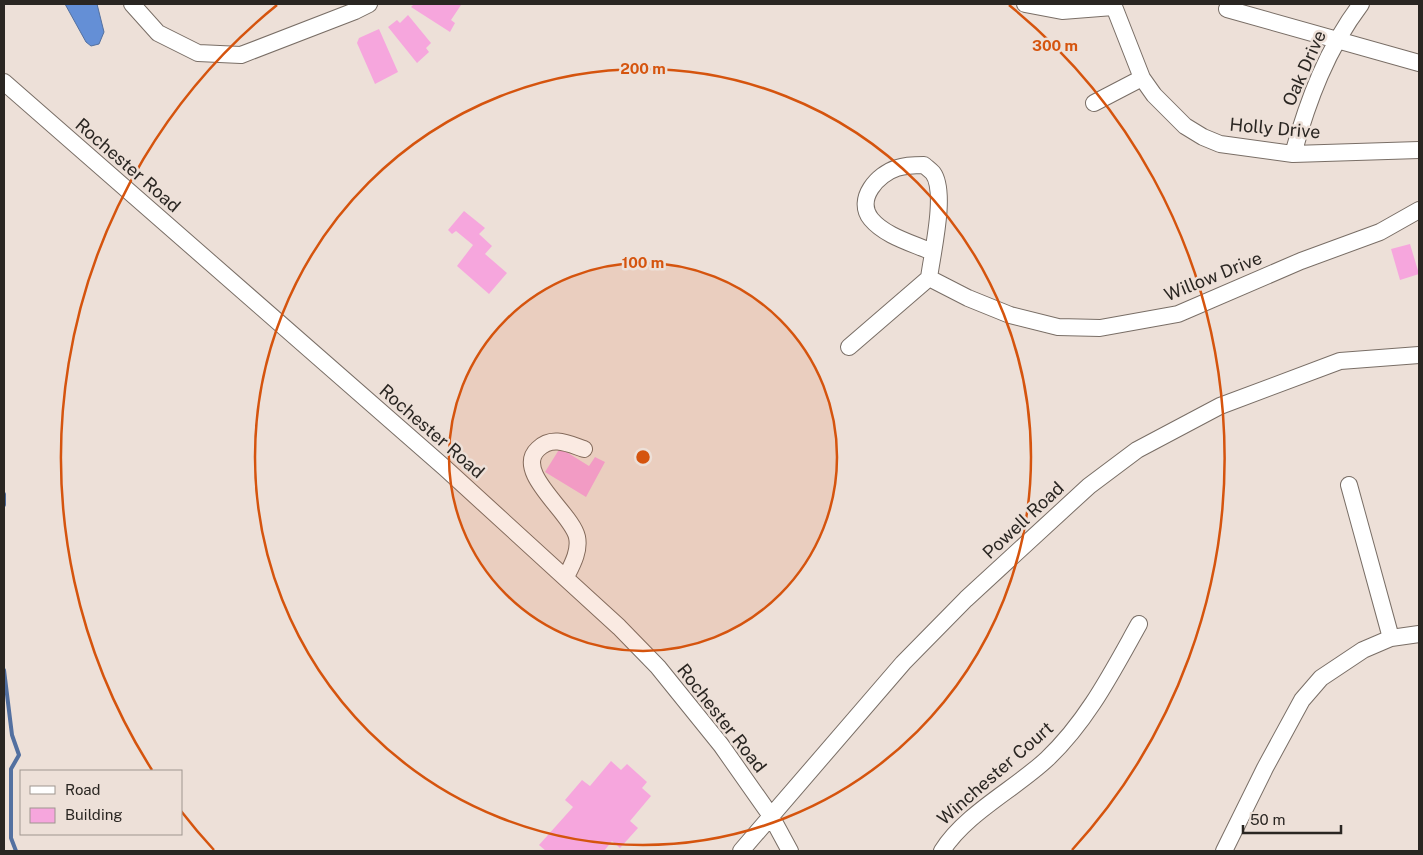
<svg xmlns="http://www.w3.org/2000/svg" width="1423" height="855" font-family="'Public Sans',sans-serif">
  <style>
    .water { fill: #648fd6; stroke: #5370a0 }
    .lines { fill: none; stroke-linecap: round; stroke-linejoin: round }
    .stream { stroke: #5370a0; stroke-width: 4 }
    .building { fill: #f6a6dd }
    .minor-casing { stroke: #796e66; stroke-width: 18 }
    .minor { stroke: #fff; stroke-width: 16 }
    .ring { fill: none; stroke: #d5540e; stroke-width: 2.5 }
    .labels { text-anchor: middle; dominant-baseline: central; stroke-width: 5; stroke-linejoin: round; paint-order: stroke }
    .street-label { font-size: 18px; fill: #2a2622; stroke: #ede0d8 }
    .centre { fill: #d5540e; stroke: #ede0d8; stroke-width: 2.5 }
    .ring-label { font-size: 15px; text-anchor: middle; font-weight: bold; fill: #d5540e; stroke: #ede0d8; stroke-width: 5; stroke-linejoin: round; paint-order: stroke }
  </style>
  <rect width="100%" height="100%" fill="#ede0d8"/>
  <!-- water -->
  <path class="water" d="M65,4H97L104,32L99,44L91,46L86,42Z"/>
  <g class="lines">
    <!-- stream -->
    <path class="stream" d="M4,494V505
      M4,670L12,735L19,755L11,769V838L16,851"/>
  </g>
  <!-- building -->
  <path class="building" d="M414,4H458L461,5L451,20L455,23L450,32L411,7Z
    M408,15L431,43L426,48L429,52L417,63L388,27L397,20L400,23Z
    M379,29L398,72L375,84L357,43L359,38Z
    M464,211L485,228L479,234L492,246L485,254L507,273L489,294L457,266L473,245L456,231L452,234L448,230Z
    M1410,244L1419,274L1400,280L1391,249Z
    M560,448L589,466L595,457L605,462L586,497L545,472Z
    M611,761L621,770L627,764L647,782L642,788L651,796L630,821L638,828L620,848L612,841L604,851H546L539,845L573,807L565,800L582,780L590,786Z"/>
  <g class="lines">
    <defs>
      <path id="minor" d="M132,4L158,33L198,53L241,55L355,11L369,4
        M1025,4L1062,11L1113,7
        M1113,4L1142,78L1154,95L1185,126L1203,137L1220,144L1293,154L1419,150
        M1227,9L1419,63
        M4,82L445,468L619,627L658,667L721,745L771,816L790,851
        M1094,103L1142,78
        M1293,154C1308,100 1327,49 1361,4
        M929,278L968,298L1010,315L1058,327L1100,328L1178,314L1301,261L1380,232L1419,210
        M929,278C932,254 947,192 933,173C930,170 926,167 924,165C914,165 906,165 897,168C878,174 855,199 871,219C885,236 912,243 932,252
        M849,347L929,278
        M1349,485L1391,638
        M566,577C572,565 580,551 577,537C572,513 513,472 538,449C552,435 569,444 584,449
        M741,851L903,663L966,599L1089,486L1137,450L1220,406L1340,361L1419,355
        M942,851C965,814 1015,789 1047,759C1088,720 1112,672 1139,624
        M1224,851L1265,768L1302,700L1321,678L1363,650L1391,638L1419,634"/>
    </defs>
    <!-- minor casing -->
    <use href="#minor" class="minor-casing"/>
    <!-- minor -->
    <use href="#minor" class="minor"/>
  </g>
  <!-- distance rings -->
  <circle cx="643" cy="457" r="194" fill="#d5540e" fill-opacity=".12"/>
  <g class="ring">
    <circle cx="643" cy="457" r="194"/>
    <circle cx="643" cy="457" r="388"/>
    <path d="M214 850A582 582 0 0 1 181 811M152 770A582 582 0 0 1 277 5M1009 5A582 582 0 0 1 1072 850"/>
  </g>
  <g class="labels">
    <!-- street labels -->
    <g class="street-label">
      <text transform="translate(1304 68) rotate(-66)">Oak Drive</text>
      <text transform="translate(1275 128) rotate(5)">Holly Drive</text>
      <text transform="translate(128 165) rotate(41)">Rochester Road</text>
      <text transform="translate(1213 276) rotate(-22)">Willow Drive</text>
      <text transform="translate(432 431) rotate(41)">Rochester Road</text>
      <text transform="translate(1023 520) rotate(-43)">Powell Road</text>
      <text transform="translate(722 718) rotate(52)">Rochester Road</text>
      <text transform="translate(995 773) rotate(-41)">Winchester Court</text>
    </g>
  </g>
  <circle cx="643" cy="457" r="8" class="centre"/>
  <g class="ring-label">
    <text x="1055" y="51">300 m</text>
    <text x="643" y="74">200 m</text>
    <text x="643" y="268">100 m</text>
  </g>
  <!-- border -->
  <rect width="1423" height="855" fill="none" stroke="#2a2622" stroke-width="10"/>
  <!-- legend -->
  <rect x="20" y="770" width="162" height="65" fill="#ede0d8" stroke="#9f968f"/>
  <rect x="30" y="786" width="25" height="8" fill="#ffffff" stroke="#9f968f"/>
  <text x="65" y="795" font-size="15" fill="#2a2622">Road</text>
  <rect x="30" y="808" width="25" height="15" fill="#f6a6dd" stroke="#9f968f"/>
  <text x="65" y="820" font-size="15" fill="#2a2622">Building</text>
  <!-- scale -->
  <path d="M1243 825v8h98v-8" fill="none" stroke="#2a2622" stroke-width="2.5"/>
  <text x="1250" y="825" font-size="15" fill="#2a2622" stroke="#ede0d8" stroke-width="4" paint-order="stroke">50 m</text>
</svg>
